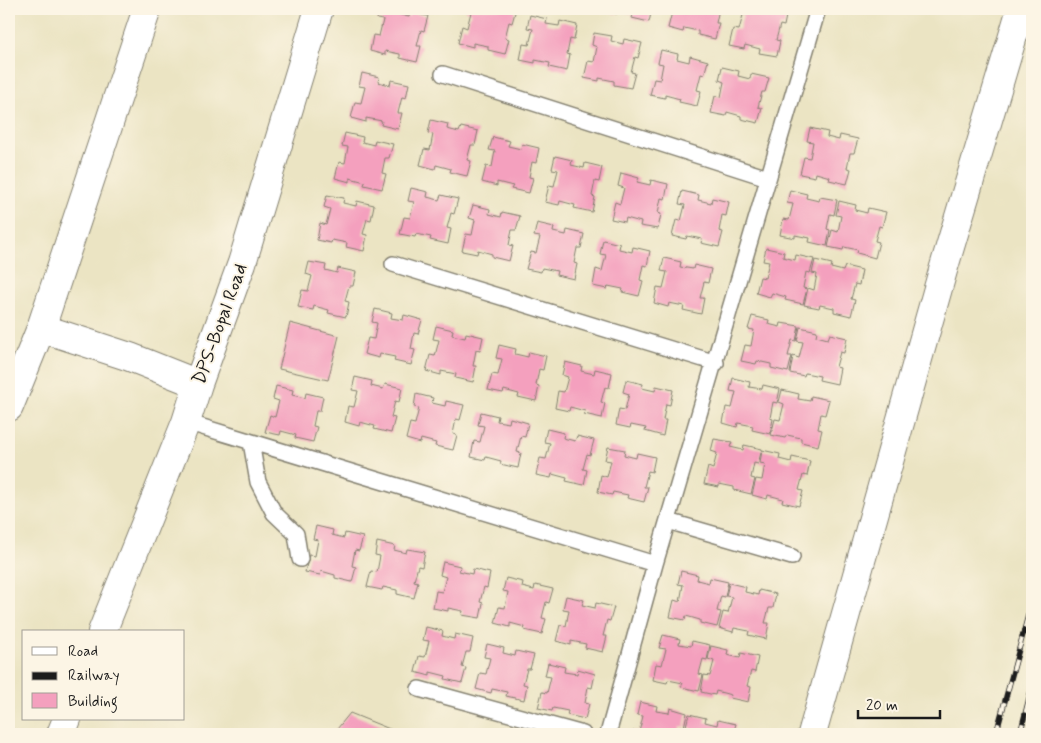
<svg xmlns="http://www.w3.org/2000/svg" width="1041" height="743" font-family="Mynerve,sans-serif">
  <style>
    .building { fill: #f4a0be }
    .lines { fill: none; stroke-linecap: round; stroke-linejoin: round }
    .service-casing { stroke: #848070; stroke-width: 18 }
    .minor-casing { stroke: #848070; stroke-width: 30 }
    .tertiary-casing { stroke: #848070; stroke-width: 30 }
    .service { stroke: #fff; stroke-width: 15 }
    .minor { stroke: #fff; stroke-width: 28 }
    .tertiary { stroke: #fff; stroke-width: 28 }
    .rail-casing { stroke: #1c1c1c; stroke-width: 5.5 }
    .rail { stroke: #fcf5e5; stroke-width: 4; stroke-dasharray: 11; stroke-linecap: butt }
    .labels { text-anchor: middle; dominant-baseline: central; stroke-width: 4; stroke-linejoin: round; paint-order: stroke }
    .street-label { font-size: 19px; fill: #1c1c1c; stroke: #fcf5e5 }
  </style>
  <rect width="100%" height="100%" fill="#fcf5e5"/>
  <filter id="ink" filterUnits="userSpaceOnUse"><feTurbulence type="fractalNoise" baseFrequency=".02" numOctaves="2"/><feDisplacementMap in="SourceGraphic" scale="10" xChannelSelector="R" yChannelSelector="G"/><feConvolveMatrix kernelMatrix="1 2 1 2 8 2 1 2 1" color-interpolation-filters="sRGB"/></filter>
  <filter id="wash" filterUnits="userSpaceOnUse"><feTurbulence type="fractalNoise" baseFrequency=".0096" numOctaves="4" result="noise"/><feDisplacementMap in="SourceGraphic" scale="20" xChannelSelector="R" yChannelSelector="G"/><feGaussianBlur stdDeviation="1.12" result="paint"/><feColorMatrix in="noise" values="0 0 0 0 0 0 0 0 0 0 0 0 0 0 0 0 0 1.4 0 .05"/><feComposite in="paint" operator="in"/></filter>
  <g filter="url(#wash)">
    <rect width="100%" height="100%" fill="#ebe4c3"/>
    <g id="blocks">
      <!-- building -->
      <path class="building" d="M380,9H398L397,14L409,17L410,13L428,16L424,31L421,30L417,46H421L417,62L400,58V54L385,51V55L370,51L373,35L379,36L383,20L377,19Z
        M466,9H516L512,23L509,22L505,38L509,39L505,54L488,50V46L473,43V47L458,43L462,26L467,28L471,12L466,11Z
        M603,9H652L649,22L632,18L633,14L618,11L617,14L602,11Z
        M679,9H719L716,23H719L715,39L698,35V31L684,28L683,32L668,28L672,12L678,13Z
        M738,9H756L768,12L769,9L787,11L784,26L780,25L776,40L780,41L777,56L759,53L760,49L745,45L744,49L729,46L733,29L739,30L743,15L737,13Z
        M530,15L547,19L546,24L559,26L560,21L577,25L574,40L570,39L567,54L570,55L567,71L549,67L550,63L535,60V63L520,60L523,44L529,45L533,29L527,28Z
        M594,33L612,36L611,41L623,44L624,39L642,43L638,58L635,57L631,72L635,73L631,88L614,85V81L599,78V81L584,78L588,61L594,62L597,47L592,45Z
        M661,50L678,54L677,59L689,62L690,56L708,61L704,75L701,74L697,90L701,91L697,106L679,102L680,99L665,95V98L650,95L654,79L660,80L663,64L658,63Z
        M722,67L739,71L738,76L750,79L751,74L769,78L765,92H762L758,107L762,108L758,123L741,119V116L727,112L726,116L711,113L715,96L721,97L724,82L719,80Z
        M362,73L379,77L378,82L390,85L391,80L409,84L406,98L402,97L398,113H402L398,129L381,125L382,121L366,118V122L351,118L355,102L361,103L365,87L359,86Z
        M431,120L448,124L447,129L459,132L461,127L478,131L475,145H471L467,160L471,161L467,176L450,172L451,169L436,165L435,169L420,165L424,149L430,150L433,134L428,133Z
        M810,128L828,132L827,137L839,140L840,135L858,139L854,153H850L847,168L851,169L847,184L829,180L830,177L816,173L815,177L800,174L804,157L810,158L813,142L807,141Z
        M345,133L363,137L362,142L374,145L375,140L393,144L389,158H385L382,173L386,174L382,189L364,185L365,182L350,178V182L335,178L339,162L345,163L348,147L342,146Z
        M493,137L510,141L508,146L521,149L522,144L539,148L536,163L532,162L529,177L533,178L529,193L511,189L513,186L497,182V186L482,182L486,166L492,167L495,151L489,150Z
        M555,156L572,160L571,165L584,168L585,163L602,167L599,182L595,181L592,196L595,197L592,212L574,208L575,205L560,201L559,205L545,202L549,185L554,186L558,170L552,169Z
        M621,173L639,178L637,182L650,185L651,180L668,184L665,199L661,198L658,213L661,214L658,229L640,226L641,222L626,218L625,222L611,219L615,202L620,204L624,188L618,186Z
        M411,188L428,192L427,197L439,200L441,195L458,199L454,214L451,213L447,228L451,229L448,244L430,240L431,237L416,234L415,237L400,234L404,217L410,218L414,202L408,201Z
        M790,190L807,194L806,198L819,201L820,197L837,200L834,215L830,214L827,229L830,230L827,246L809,242L810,238L795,235V238L780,235L783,219L789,220L793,204L787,203Z
        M682,191L699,195L698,200L711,203L712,198L729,202L726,216L722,215L719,231L723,232L719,247L701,243L702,239L687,236L686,239L672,236L676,220L681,221L685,205L679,204Z
        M327,195L344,198L343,203L356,206L357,201L374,205L371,220L367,219L363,234L367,235L364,251L346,247L347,243L332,240L331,243L317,240L320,223L326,225L330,209L324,207Z
        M839,201L856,205L855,210L867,213L868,208L886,212L882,227L879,226L875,241L879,242L875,258L857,253L858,250L844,247L843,250L828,247L832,230L838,232L841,216L836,215Z
        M473,205L490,209L489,214L501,217L502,212L520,216L516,230H512L509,245L513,246L509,261L492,257V254L478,250L477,254L462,251L466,234L472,235L475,220L469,218Z
        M537,223L554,227L553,232L566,235L567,230L584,234L581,248H577L574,263L577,264L574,279L556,275L557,271L542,268L541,272L526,269L531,252L536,253L540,237L534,236Z
        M603,240L620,244L619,249L632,252L633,247L650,251L647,266L643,265L640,280L643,281L639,296L622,292L623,289L608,286L607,289L593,286L596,269L602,271L606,255L600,254Z
        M766,248L784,252L783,257L795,260L796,255L814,259L810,273L806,272L803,288L807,289L803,304L785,300L786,297L772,293L770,297L756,293L760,277L765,278L769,262L763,261Z
        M664,258L681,262L680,267L693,269L694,265L711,269L708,283L704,282L700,298H704L701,314L683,310L684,306L669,303L668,307L654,303L657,287L663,288L667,272L661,271Z
        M815,260L832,264L831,268L843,271L845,266L862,270L859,285L855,284L851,299L855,300L851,316L834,312V308L820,305L819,308L804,305L808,288L814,290L817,274L812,273Z
        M309,262L326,265L325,270L337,273L338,268L356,272L353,286H349L345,301L349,302L346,317L328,313L329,310L314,306L313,310L298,307L302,290L308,291L312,276L306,274Z
        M375,309L392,313L391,318L403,320L404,315L422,320L418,334L414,333L411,349L415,350L411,365L394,361L395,357L380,354L379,358L364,354L368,338L374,339L377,323L372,322Z
        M752,316L769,320L768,324L780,327L781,323L799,326L796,341L792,340L788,356H792L788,372L771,368V364L757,361L756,364L741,361L745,345L751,346L754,330L748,329Z
        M290,323L339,336L328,380L279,369Z
        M436,326L453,330L452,335L465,338L466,333L483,337L480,351L476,350L473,366H476L473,382L455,378L456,374L441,371V375L426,371L430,355L435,356L439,340L433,339Z
        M800,327L817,331L816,336L828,339L830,334L847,338L844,353L840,352L836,367L840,368L837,384L819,380L820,376L805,373L804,376L790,373L793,356L799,358L803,342L797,341Z
        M499,345L516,349L515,354L528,357L529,352L546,356L543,370L539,369L536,385L539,386L536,401L518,397L519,394L504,390L503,393L488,390L492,374L498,375L502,359L496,358Z
        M565,362L582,366L581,371L594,374L595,369L612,373L609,388L605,387L601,402L605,403L602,418L584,414L585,411L570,407L569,411L555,408L558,391L564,392L568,377L562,375Z
        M355,377L372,381L371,386L383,389L385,384L402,388L399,402L395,401L391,417L395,418L391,433L374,429L375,426L360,422L359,426L345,422L348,406L354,407L358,391L352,390Z
        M733,378L750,382L749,387L762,389L763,385L780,389L777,403L773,402L770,418L773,419L770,434L752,430L753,426L738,423L737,427L723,423L726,407L732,408L736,392L730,391Z
        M626,380L643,384L642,388L655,391L656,386L673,390L670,405L666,404L663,420H666L663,436L645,431L646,428L631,425L630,428L616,425L619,409L625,410L629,394L623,392Z
        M276,386L293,390L292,395L305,398L306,393L323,397L320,411H316L313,426L317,427L313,442L295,438L296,435L281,431L280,435L265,432L270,415L275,417L279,401L273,399Z
        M782,390L799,394L798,399L810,401L811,396L829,400L825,415L821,414L818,429L822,430L818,446L801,442V438L787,435L785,438L771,435L775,419L780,420L784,404L779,402Z
        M416,394L433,398L432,403L445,406L446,401L464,405L460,420L456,419L453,434L457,435L453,450L435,446L436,443L421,439L420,443L406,439L410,423L415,424L419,408L414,407Z
        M481,412L498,416L497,421L509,423L510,418L528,423L525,437L521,436L517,452L521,453L518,468L500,464L501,461L486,457L485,460L471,457L474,441L480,442L484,426L478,425Z
        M547,429L564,433L563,438L575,441L577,436L594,440L590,455L587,454L583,469L587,470L584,485L566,481L567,478L552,474L551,478L536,475L540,458L546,459L550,443L544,442Z
        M714,439L732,442L730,447L743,450L744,445L762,449L758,464L754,463L751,478L755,479L751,494L734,490V487L719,484V487L704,484L708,467L713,469L717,453L711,451Z
        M608,447L625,450L624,455L636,458L637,453L655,457L652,472L648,471L644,487H648L644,502L627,498L628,495L613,492L612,495L598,492L601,475L607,477L611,461L605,460Z
        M762,450L780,454L779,459L791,462L792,457L810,461L807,476L803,475L799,490L803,491L799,506L782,502L783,499L768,495L767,499L752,495L756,479L762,480L765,464L760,463Z
        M316,526L333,530L332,535L344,538L345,533L363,537L359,551L355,550L352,566L356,567L352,582L335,578V575L321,571L320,575L305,572L309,555L315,556L318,540L313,539Z
        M377,542L395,546L394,550L406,553L407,549L425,552L422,567L418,566L414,581L418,582L414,598L397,594V590L383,587L382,590L367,587L371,571L377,572L380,556L375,555Z
        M443,562L460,566L459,571L472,574L473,569L490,573L487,588L484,587L480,602L483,603L480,618L462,615L463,611L448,608V611L433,608L436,591L442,592L446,577L440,575Z
        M681,571L698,575L697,580L709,583L710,578L728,582L725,597L721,596L717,611L721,612L717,627L700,623V620L686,616L685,620L670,617L674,600L680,602L683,585L678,584Z
        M506,578L523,582L522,587L534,590L535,585L553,589L549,603L546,602L542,618L546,619L542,634L524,630L525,627L510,623V627L495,623L499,607L505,608L508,592L503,591Z
        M729,583L746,587L745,592L758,595L759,590L776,594L773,608H769L765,623H769L766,639L748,635L749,631L734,628L733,632L719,628L723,612L728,613L732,597L726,596Z
        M566,596L584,600L582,605L595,608L596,603L614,607L610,621L607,620L603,636H607L603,652L585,648L586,644L571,641V645L556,641L560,625L566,626L569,610L563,609Z
        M426,627L443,631L442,636L454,639L455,634L473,638L470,652H466L462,667L466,668L462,683L445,679L446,676L430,672V676L415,672L419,656L425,657L429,641L423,640Z
        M663,635L680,639L679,644L691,646L692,641L710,645L707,660L703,659L699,674L703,675L699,691L681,687L683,683L668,680L667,683L653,680L656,664L662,665L666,649L659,648Z
        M487,644L504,648L503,653L515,656L516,651L534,655L530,669H527L523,684L527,685L524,700L506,696L507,692L492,689L491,693L476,689L480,673L486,674L490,658L484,657Z
        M711,646L728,650L727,655L740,658L741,653L758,657L755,672L751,671L747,686L751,687L748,702L730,698L731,695L716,691L715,695L701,692L704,675L710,676L714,661L708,659Z
        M548,663L565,667L564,672L577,674L578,669L595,674L592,688L588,687L585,703L589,704L585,719L567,715L568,711L553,708L552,711L538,708L542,692L547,693L551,677L545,676Z
        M640,702L657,706L656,711L669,713L670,708L687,713L684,727L680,726L678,734H632L633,731L639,732L643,716L637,715Z
        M350,713L402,734H333Z
        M689,714L706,718L705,722L717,725L718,720L736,724L733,734H690L692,728L686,726Z"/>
    </g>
  </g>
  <g filter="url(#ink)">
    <use href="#blocks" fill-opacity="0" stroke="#848070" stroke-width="1"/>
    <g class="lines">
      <defs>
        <path id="service" d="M443,74L768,178
          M393,264L716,363
          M186,422L655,564
          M251,442L258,482L274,513L296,534L300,559
          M668,521L792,557
          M419,689L583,734
          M608,734L655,564L818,9"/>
        <path id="minor" d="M41,328L147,9
          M9,407L41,328L130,357L198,384
          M102,632L186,422L198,384L242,263L319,9
          M61,734L67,719"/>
        <path id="tertiary" d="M812,734L944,267L1021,9"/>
      </defs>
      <!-- service casing -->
      <use href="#service" class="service-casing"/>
      <!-- minor casing -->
      <use href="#minor" class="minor-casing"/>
      <!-- tertiary casing -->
      <use href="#tertiary" class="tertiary-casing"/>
      <!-- service -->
      <use href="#service" class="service"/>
      <!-- minor -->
      <use href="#minor" class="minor"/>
      <!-- tertiary -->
      <use href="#tertiary" class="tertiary"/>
      <defs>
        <path id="rail" d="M996,734L1032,601
          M1020,734L1032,687"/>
      </defs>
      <!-- rail casing -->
      <use href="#rail" class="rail-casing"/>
      <!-- rail -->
      <use href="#rail" class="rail"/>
    </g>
  </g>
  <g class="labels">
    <!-- street labels -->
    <g class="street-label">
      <text transform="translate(220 324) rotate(-70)">DPS-Bopal Road</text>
    </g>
  </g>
  <!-- margin -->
  <rect width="1041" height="743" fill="none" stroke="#fcf5e5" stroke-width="30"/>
  <!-- legend -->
  <rect x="22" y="630" width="162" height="90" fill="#fcf5e5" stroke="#a29e95"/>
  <rect x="32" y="647" width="25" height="8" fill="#ffffff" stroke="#a29e95"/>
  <text x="68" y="656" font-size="15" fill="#1c1c1c">Road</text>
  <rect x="32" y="672" width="25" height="8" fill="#1c1c1c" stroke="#a29e95"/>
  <text x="68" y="680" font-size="15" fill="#1c1c1c">Railway</text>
  <rect x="32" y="693" width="25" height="15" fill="#f4a0be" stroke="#a29e95"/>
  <text x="68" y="706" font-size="15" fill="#1c1c1c">Building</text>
  <!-- scale -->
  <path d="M858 710v8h82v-8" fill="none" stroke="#1c1c1c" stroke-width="2.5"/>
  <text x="866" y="710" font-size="15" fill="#1c1c1c" stroke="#fcf5e5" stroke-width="4" paint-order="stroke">20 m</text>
</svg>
